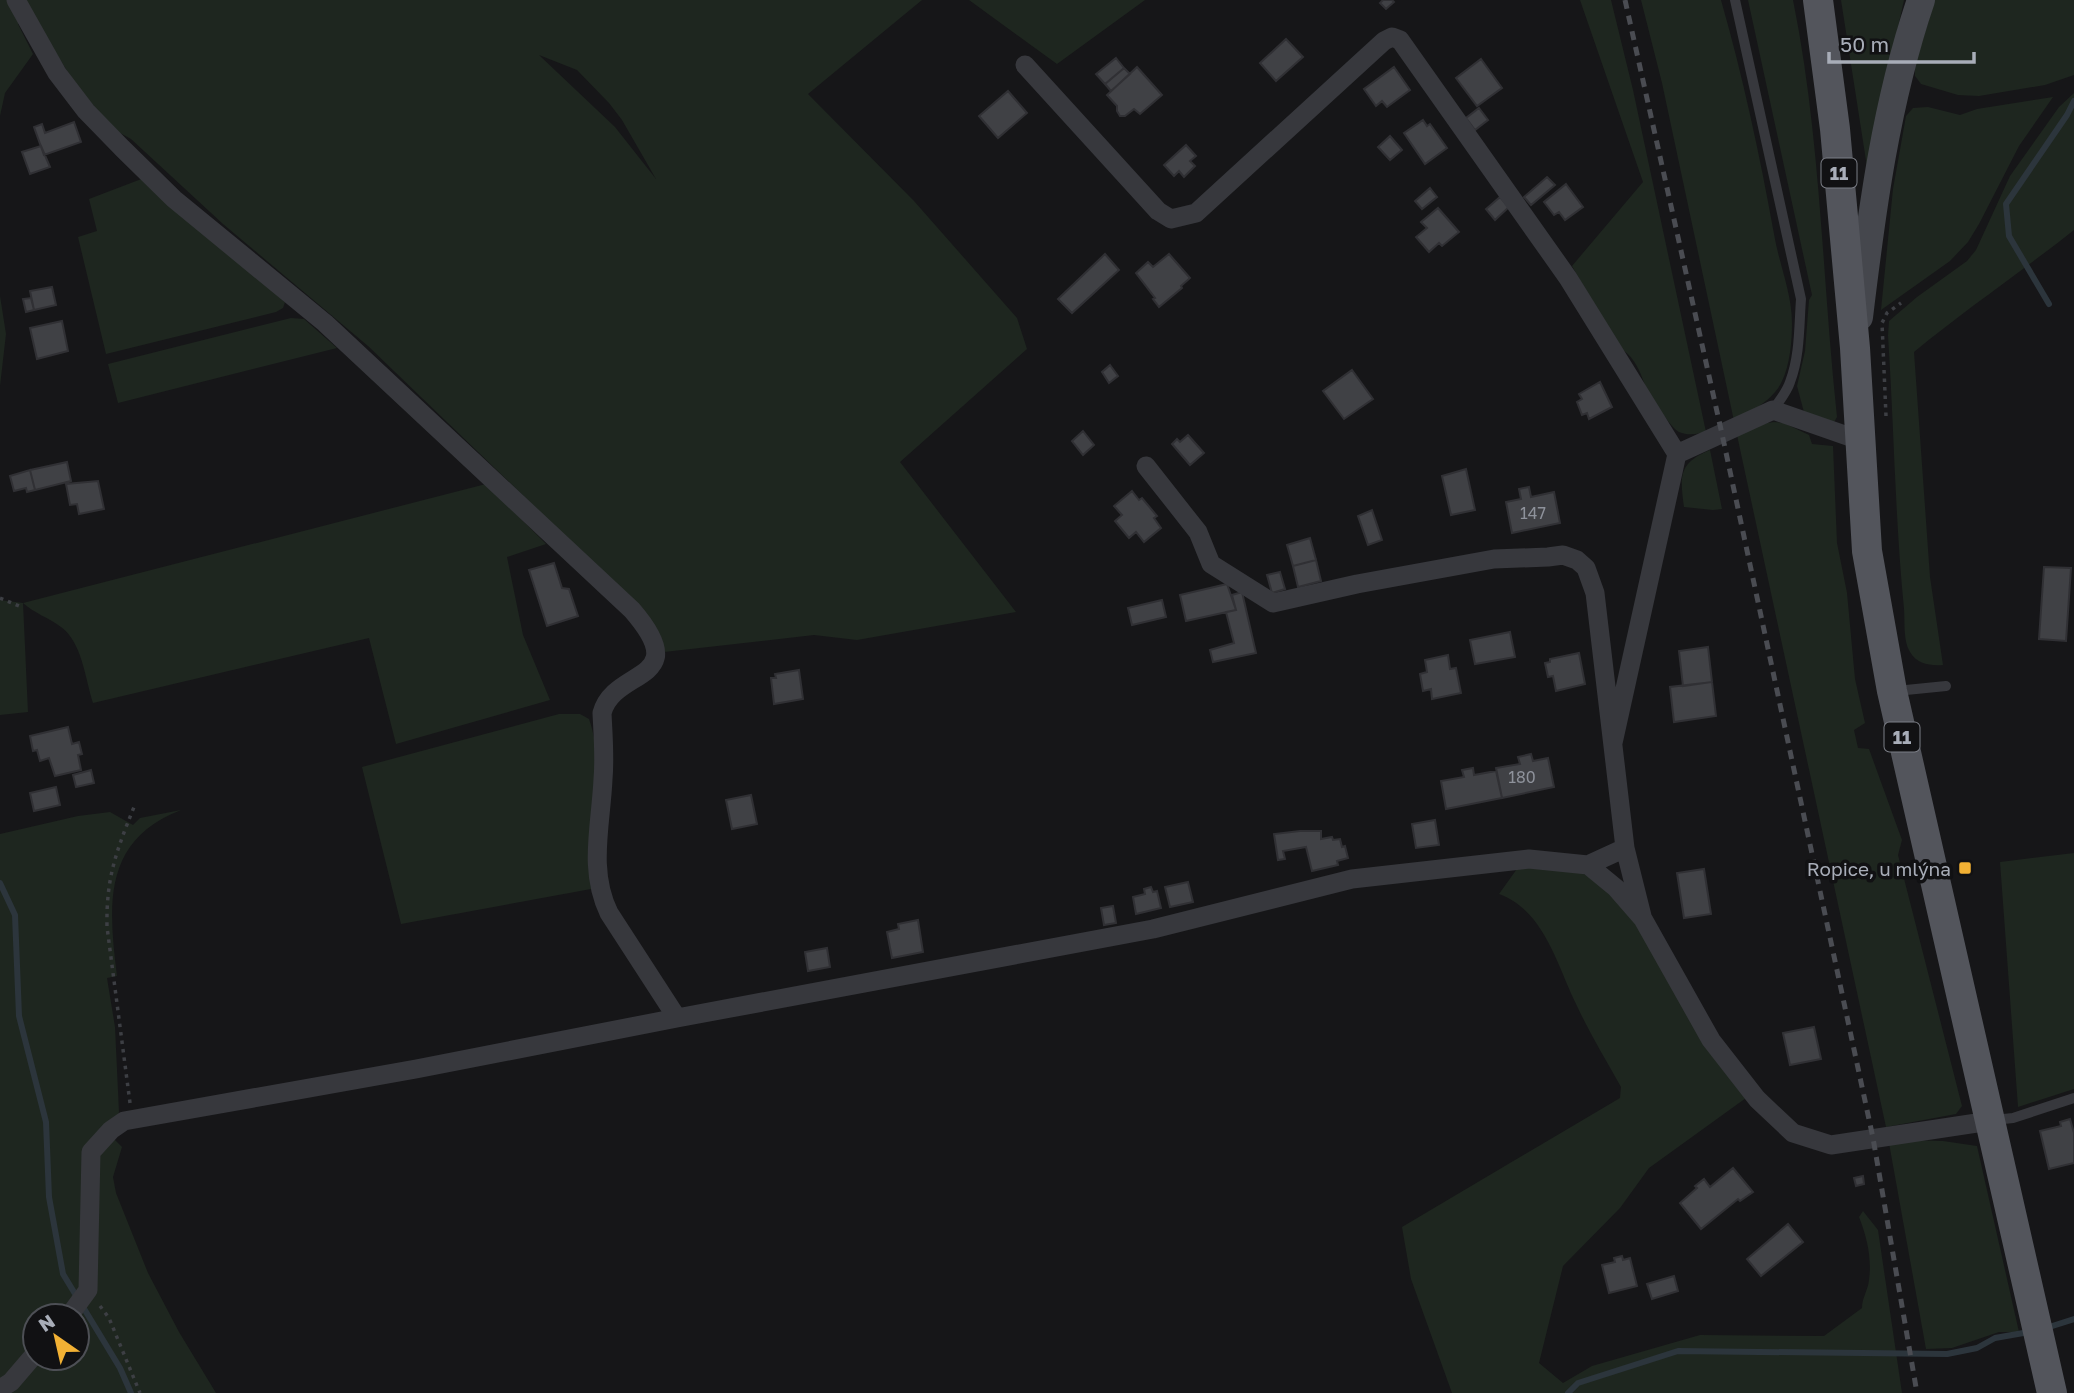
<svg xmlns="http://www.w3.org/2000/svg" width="2074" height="1393" font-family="'Golos Text',sans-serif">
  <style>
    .green { fill: #1e261f; fill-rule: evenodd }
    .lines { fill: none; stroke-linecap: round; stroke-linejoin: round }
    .stream { stroke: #2c353c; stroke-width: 6 }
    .building { fill: #404145; stroke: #303034; stroke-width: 2 }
    .path { stroke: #3d3f44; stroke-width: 3.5; stroke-dasharray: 3.5 5; stroke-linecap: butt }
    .service { stroke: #37383d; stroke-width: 10 }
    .minor { stroke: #37383d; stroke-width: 19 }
    .secondary { stroke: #45474d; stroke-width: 28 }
    .primary { stroke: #53555c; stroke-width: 30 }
    .rail { stroke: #4a4c52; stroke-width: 5; stroke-dasharray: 9 7; stroke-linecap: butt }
    .poi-dot { fill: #f2b134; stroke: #111113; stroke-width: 2.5 }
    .labels { text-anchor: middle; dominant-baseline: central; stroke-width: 7; stroke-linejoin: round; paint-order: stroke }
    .number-label { font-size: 16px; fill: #8e929b }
    .shield { fill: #111113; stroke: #7b7e86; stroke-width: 2 }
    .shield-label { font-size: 18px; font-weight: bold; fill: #a8adb8 }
    .poi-label { font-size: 19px; fill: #a8adb8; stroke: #111113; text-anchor: end }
  </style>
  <rect width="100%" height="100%" fill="#161618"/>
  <!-- green -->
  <path class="green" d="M0,0H922L808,94L914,201L1017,318L1027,349L900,462L1016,612L857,640L814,635L664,652L529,501L368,346L223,224L131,139L111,128L73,80L31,14L18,24L33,54L5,93L0,116ZM539,55L577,70L609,103L622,120L656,179L615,127Z
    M969,0H1145L1057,64Z
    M1580,0H1611L1633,90L1706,432C1698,434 1688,436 1679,432C1672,429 1649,396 1646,388C1641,373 1634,355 1619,348L1572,266L1643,182Z
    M1641,0H1721C1743,77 1760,156 1774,234C1779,264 1792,293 1792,323C1792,341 1790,365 1782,381C1773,401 1752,410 1734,421L1662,83Z
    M1748,0H1793C1821,138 1822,278 1837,417L1833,424L1805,416L1797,386L1805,351L1809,300L1812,295Z
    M1841,0H1904L1867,167Z
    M1935,0H2074V75L2045,85L1979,96L1958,95L1921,84L1915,76V65Z
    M2074,93V230C2021,272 1966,309 1914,352L1930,577L1943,665C1930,666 1917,664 1910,652C1903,641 1905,622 1904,609C1895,518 1894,426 1888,335L1889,321L1917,297L1967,261L1976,250L2010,176L2059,107Z
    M2053,97L2019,146L1979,224L1968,242L1950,261L1881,310L1893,189L1906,116L1913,108L1928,107L1960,115L1977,109Z
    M144,178L285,302L283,308L276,312L106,354L78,237L97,231L89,199Z
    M0,296L6,334L0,386Z
    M291,318L304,319L337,348L118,403L108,364Z
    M1774,422L1784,423L1809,435L1812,444L1833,446L1837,543L1847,593L1855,679L1865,723L1854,730L1858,748L1869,749L1902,840L1898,855L1962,1106L1956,1114L1886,1127L1737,435L1761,424Z
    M1710,450L1722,509L1713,510L1684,507C1680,477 1678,463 1710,450Z
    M486,484L546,544L507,557L523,635L550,700L396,744L369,638L93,703C85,678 82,642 61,627C49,618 34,613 23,603L28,712L0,715V600L23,603Z
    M559,714H580L589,719C607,769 589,836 591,889L401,924L362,767Z
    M181,810C103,840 108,904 117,976L107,978L115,1027L119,1112L111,1136L122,1147L113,1177L116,1193L148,1273L179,1332L216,1393H5L0,1380V834L78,816L110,812L133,825L140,818ZM35,1316H77V1358H35Z
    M2074,853V1089L2018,1107L2000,862Z
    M1519,866L1564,868L1593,877L1623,904L1746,1098L1649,1168L1620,1208L1563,1266L1539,1363L1563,1383L1592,1366L1700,1335L1824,1336L1862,1308C1862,1298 1868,1290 1869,1280C1872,1259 1867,1237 1859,1217L1863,1211L1878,1230L1902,1393H1452L1411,1279L1402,1227L1620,1098L1621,1087C1606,1060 1590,1034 1577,1006C1557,966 1545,911 1499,894Z
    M1907,1140L1943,1141L1977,1146L2019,1332H1999L1952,1348L1926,1349L1889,1143Z"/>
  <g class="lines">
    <!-- stream -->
    <path class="stream" d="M2049,304L2009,236L2006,204L2067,115L2074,101
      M0,883L15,915L19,1016L46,1122L49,1197L63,1274L120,1368L131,1393
      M2046,1328L2074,1319
      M1568,1393L1578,1383L1678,1351L1947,1354L1977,1348L1995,1338L2029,1332"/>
  </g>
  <!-- building -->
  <path class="building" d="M1383,0H1392L1394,2L1386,9L1380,3Z
    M1286,39L1303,57L1276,81L1260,63Z
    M1116,58L1124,68L1105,84L1096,74Z
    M1481,59L1502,88L1477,106L1456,78Z
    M1137,67L1162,95L1140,114L1134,109L1125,116H1120L1117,111V106L1107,95Z
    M1394,67L1410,90L1387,107L1382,101L1376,106L1364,89Z
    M1124,68L1130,74L1111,91L1105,84Z
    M1008,91L1027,113L998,138L979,116Z
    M1479,108L1488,120L1475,130L1466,118Z
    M1423,120L1427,126L1430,124L1447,148L1425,164L1404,133Z
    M74,122L81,142L44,155L34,127L42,124L45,133Z
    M1390,136L1402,150L1390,160L1378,147Z
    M1186,145L1196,156L1190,161L1195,166L1184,177L1179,171L1174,176L1164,165Z
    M41,146L50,167L30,174L22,152Z
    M1547,177L1555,185L1531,205L1524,197Z
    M1566,184L1583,207L1565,220L1559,212L1554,215L1544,202Z
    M1430,188L1437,197L1422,209L1415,201Z
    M1500,197L1509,207L1495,220L1486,209Z
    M1438,208L1459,232L1442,246L1439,243L1429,252L1416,237L1427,228L1421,222Z
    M1105,254L1119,270L1072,313L1058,299Z
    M1169,254L1190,278L1181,286L1182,288L1159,307L1153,299L1155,298L1136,273L1148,262L1153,267Z
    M52,287L56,305L34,310L30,291Z
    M31,298L34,310L26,312L23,299Z
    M62,321L68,351L37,359L30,328Z
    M1110,365L1118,376L1109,383L1102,372Z
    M1352,370L1373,399L1344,419L1323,391Z
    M1600,382L1612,407L1589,419L1587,413L1582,415L1577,402L1582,399L1579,394Z
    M1083,431L1094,445L1083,455L1072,441Z
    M1188,435L1204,453L1190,465L1172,444L1177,439L1180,442Z
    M67,462L71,481L35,490L30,470Z
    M1466,469L1475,510L1451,515L1442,476Z
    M30,470L35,490L27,492L26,488L14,491L10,476Z
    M98,481L104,509L79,514L77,504L70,505L66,484Z
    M1529,487L1531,497L1554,492L1560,523L1512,533L1506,502L1521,499L1519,489Z
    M1132,491L1139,500L1142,498L1157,516L1154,518L1161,528L1144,542L1136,532L1129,538L1115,521L1122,515L1114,506Z
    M1372,510L1382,540L1368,545L1358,516Z
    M1310,538L1316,560L1293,566L1287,545Z
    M1316,560L1321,581L1298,587L1293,566Z
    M554,563L562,588L569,589L578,616L547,626L529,570Z
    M2044,567L2071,568L2066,641L2039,639Z
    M1280,572L1285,589L1272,593L1267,575Z
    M1227,584L1236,610L1186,621L1180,595Z
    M1242,592L1256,653L1213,662L1210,650L1234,643L1226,612L1236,610L1232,595Z
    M1162,600L1166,617L1132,625L1128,608Z
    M1510,632L1515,657L1475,664L1470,640Z
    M1708,647L1712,682L1683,686L1679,651Z
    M1579,653L1585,684L1556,691L1553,676L1548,677L1545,663L1550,662V659Z
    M1448,655L1450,669L1456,668L1461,693L1432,699L1431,689L1423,691L1420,674L1427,672L1425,660Z
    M799,670L803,699L774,704L771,678H776L775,674Z
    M1712,682L1716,716L1674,722L1670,687Z
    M68,727L72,744L79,742L82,754L78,755L81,770L55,776L49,758L40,761L37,750L33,751L30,736Z
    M1531,754L1533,761L1548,758L1554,787L1502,798L1496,768L1520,764L1518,757Z
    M1473,768L1474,775L1496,771L1502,798L1446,809L1441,781L1464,777L1462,770Z
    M91,770L94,783L76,787L73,775Z
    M56,787L60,805L34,811L30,793Z
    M751,795L757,824L732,829L726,800Z
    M1435,820L1439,845L1416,848L1412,824Z
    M1300,831H1321V839L1332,837L1333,840L1340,839L1342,847L1345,846L1348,858L1337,861L1338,865L1312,871L1306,847L1283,851L1285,859L1278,860L1274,834Z
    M1704,869L1711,914L1684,918L1677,873Z
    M1188,882L1193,902L1170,907L1165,887Z
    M1151,887L1153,892L1157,891L1161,908L1136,914L1133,897L1145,894L1144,889Z
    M1113,906L1116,923L1104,925L1101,908Z
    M918,920L923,952L892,958L887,932L899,929L898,924Z
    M827,948L830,967L808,971L805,952Z
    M1814,1027L1821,1059L1790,1065L1783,1033Z
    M2070,1119L2074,1133V1163L2049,1169L2040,1131L2061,1126L2060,1122Z
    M1733,1168L1753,1192L1740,1201L1738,1199L1701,1229L1680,1203L1697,1188L1695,1186L1704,1179L1710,1187Z
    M1863,1176L1864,1184L1856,1186L1854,1178Z
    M1788,1224L1803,1242L1761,1276L1747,1259Z
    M1622,1256L1623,1260L1630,1258L1637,1286L1609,1293L1602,1265L1615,1262L1614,1258Z
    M1674,1276L1678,1291L1652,1299L1647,1284Z"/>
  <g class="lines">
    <!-- path -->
    <path class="path" d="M1886,416L1882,323L1887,313L1901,303
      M0,598L19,606
      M130,1103L107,927C106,878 116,852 134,807
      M100,1306L109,1318L140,1393"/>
    <!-- service -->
    <path class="service" d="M1735,0L1801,299C1799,326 1800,356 1790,382C1787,392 1779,401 1773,410
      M1896,691L1946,686
      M1994,1120L2013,1118L2074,1098"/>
    <!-- minor -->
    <path class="minor" d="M16,0L57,73L86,111L122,148L174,199L325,323L632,610C695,683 614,667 602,713C603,735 605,757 603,779C601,825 588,870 609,913L677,1018L1153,929L1352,879L1529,859L1588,865L1616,888L1643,919L1711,1040L1757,1099L1793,1133L1831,1145L1990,1121
      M1025,65L1158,211L1171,219L1196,213L1384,41L1392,37L1400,40L1568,278L1677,454L1613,743
      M1677,454L1773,410L1859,440
      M1146,466L1198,532L1211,564L1273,603L1357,584L1494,559L1548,557L1563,555L1577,560L1586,568L1595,593L1625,848
      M1588,865L1625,848L1642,916
      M69,1316L88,1290L91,1152L111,1130L124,1121L416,1069L677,1018
      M0,1389L11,1382L35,1354"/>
    <!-- secondary -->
    <path class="secondary" d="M1859,317C1872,209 1886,103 1921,0"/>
    <!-- primary -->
    <path class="primary" d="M1818,0L1835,129L1855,348L1867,551L1892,691L2052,1393"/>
    <!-- rail -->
    <path class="rail" d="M1625,0L1722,434L1873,1138L1917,1393"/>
  </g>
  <!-- markers -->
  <rect class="poi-dot" x="1958" y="861" width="14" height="14" rx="3.5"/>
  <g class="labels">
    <!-- number labels -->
    <g class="number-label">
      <text x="1533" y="513">147</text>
      <text x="1522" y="777">180</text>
    </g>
    <!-- shield labels -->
    <g class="shield">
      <rect x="1821.5" y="158.5" width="35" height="29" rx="5"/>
      <rect x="1884.5" y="722.5" width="35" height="29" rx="5"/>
    </g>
    <g class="shield-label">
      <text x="1839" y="173">11</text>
      <text x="1902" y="737">11</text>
    </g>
    <!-- poi labels -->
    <g class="poi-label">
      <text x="1951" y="868">Ropice, u mlýna</text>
    </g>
  </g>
  <!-- north arrow -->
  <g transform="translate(56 1337) rotate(326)"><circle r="33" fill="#111113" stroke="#4d4f55" stroke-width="2"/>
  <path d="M0-5L12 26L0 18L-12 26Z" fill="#f2b134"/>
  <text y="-10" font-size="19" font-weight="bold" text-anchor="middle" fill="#a8adb8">N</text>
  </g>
  <!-- scale -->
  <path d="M1829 52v10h145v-10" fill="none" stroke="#a8adb8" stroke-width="3.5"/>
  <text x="1840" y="52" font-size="21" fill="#a8adb8" stroke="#111113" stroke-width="5" paint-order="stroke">50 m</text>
</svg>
